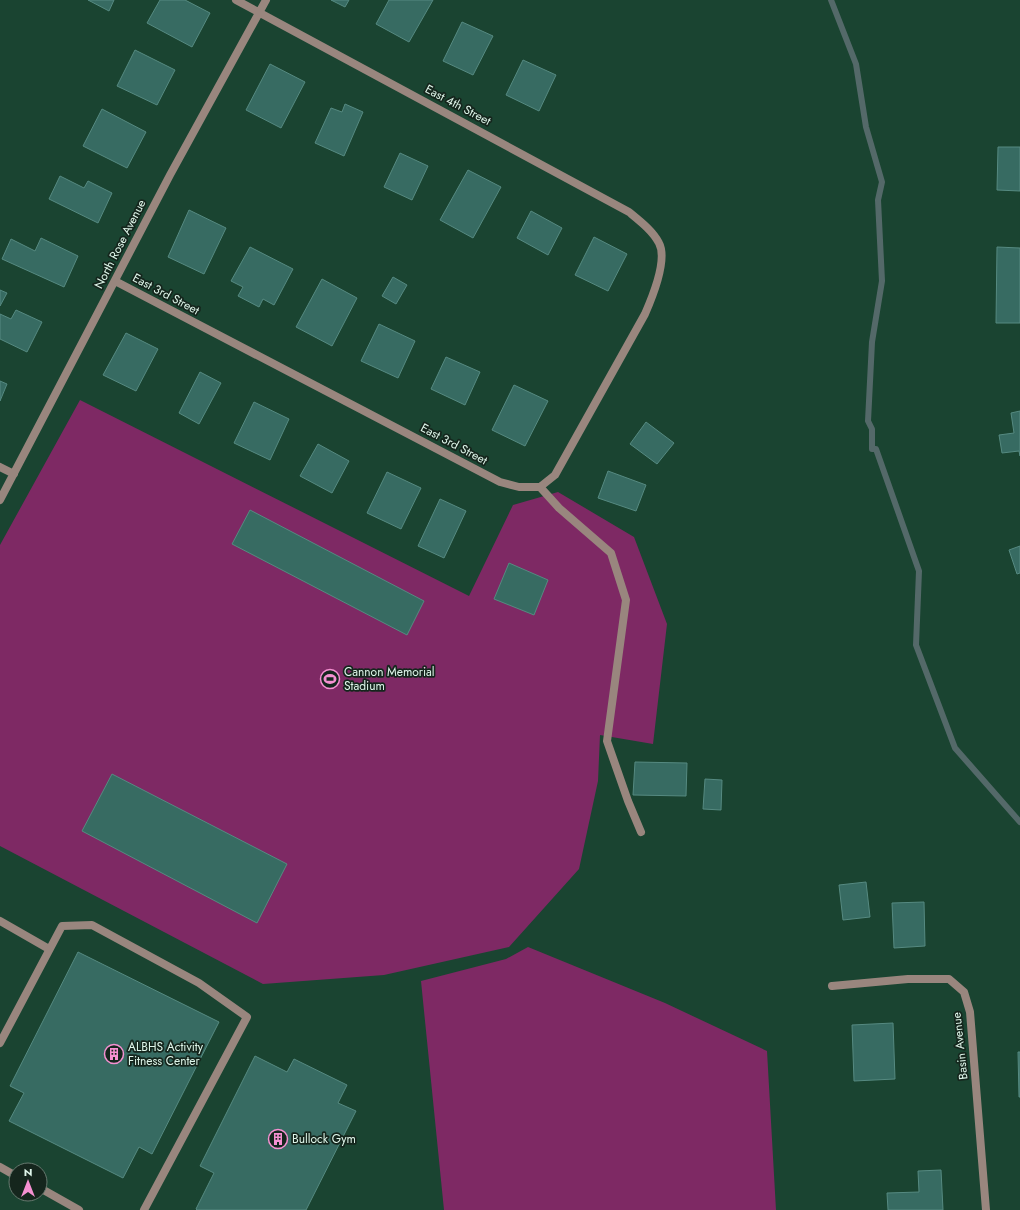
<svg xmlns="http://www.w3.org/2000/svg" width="1020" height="1210" font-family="Jost,sans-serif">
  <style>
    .pitch { fill: #7e2964 }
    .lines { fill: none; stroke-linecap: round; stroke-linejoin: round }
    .stream { stroke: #546969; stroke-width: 6 }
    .building { fill: #376b62; stroke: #568a81 }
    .lane { stroke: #99867e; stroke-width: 8 }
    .street { stroke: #99867e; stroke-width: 8 }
    .labels { text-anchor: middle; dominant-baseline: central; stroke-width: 3.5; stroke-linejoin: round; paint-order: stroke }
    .street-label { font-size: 12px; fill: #dff6ea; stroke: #15261d }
    .poi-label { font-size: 12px; fill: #dff6ea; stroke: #15261d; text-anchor: start }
  </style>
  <rect width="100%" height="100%" fill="#1a4431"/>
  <!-- pitch -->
  <path class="pitch" d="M80,400L469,596L513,505L558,492L634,537L667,624L653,744L600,735L598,781L579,869L509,947L384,975L263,984L0,846V545Z
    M528,947L665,1003L767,1051L776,1210H444L421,981L506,959Z"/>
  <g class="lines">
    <!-- stream -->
    <path class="stream" d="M831,0L856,64L866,127L882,182L878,200L882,281L872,342L868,421L872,429V449H876L919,571L916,645L955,748L1020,822"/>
  </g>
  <!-- building -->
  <path class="building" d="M88,0H114L109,11Z
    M160,0H185L210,13L192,47L147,23Z
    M331,0H349L345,7Z
    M389,0H433L409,42L376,24Z
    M462,22L493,36L473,75L443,61Z
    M135,50L175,70L157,105L117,86Z
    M523,60L556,75L539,111L506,95Z
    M270,64L305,82L281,128L246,110Z
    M345,104L363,112L344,156L315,143L331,108L342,112Z
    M102,109L146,132L127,168L83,146Z
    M998,147H1020V191L997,190Z
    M400,153L428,166L412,200L384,187Z
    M468,170L501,187L473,238L440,220Z
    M60,176L84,188L88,181L112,193L98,223L49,199Z
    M189,210L226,228L204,274L168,257Z
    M531,211L562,228L548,255L517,238Z
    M594,237L627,254L608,291L575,275Z
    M41,238L78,256L64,287L2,259L11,239L35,251Z
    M250,247L293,269L274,305L263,299L259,307L238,296L243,287L231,281Z
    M997,247L1020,248V323H996Z
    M393,277L407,285L396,304L382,296Z
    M322,279L357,298L332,346L296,327Z
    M0,290L7,293L0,306Z
    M16,310L42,322L27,352L0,339V314L11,319Z
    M379,324L415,341L398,378L361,361Z
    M126,333L158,349L136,391L103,375Z
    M446,357L480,372L465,405L431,389Z
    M200,372L221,383L199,424L179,413Z
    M0,381L7,384L0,401Z
    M514,385L548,401L525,446L492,430Z
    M254,402L289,419L270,460L234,443Z
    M1020,411V456L1019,451L1002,453L999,435L1014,433L1011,413Z
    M646,422L674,443L657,464L630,444Z
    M318,444L349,461L332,493L300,476Z
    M608,471L646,485L636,511L598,498Z
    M387,472L421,488L401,529L367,513Z
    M440,499L466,511L444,558L418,546Z
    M250,510L424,601L407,635L232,544Z
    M1020,546V573L1017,574L1009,550Z
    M509,563L548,580L534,615L494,599Z
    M635,762L687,763L686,796L633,795Z
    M112,774L287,864L257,923L82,831Z
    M705,779L722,780L721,810L703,809Z
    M866,882L870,917L843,920L839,885Z
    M924,902L925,946L894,948L892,903Z
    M78,952L219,1022L152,1154L139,1147L123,1178L9,1121L24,1093L10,1086Z
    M893,1023L895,1079L854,1081L852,1025Z
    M1018,1052H1020V1097H1019Z
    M255,1056L287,1072L294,1059L347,1085L338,1103L356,1111L306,1210H197L196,1209L214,1173L200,1166Z
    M941,1170L943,1210H888L887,1193L919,1192L918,1171Z"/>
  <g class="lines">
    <!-- lane -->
    <path class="lane" d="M540,487L559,508L611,553L626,600L607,741L628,801L641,832
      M0,921L49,949
      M0,1043L62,926L92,925L199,983L247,1017L144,1210
      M0,1167L16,1176
      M40,1188L79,1210"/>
    <!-- street -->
    <path class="street" d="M115,281L500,482L519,487H540L555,475L645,314C652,298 668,260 659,243C653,231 640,221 629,212L236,0
      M0,467L14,474
      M0,500L170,175L266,0
      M832,986L908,979H949L964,992L970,1012L986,1210"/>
  </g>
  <!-- icons -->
  <defs>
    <symbol id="stadium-ring" viewBox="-11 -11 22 22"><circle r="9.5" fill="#15261d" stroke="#f590d1" stroke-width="1.5"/><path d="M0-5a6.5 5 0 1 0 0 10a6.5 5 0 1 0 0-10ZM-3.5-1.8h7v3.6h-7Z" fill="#f590d1"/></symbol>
    <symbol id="building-ring" viewBox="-11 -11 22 22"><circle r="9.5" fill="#15261d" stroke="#f590d1" stroke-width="1.5"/><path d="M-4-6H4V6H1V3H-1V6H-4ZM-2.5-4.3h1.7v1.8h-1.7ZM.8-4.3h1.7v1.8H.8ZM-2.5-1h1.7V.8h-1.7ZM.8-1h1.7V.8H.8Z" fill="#f590d1"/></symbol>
  </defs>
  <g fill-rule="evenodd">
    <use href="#stadium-ring" x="319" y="668" width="22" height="22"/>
    <use href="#building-ring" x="103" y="1043" width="22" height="22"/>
    <use href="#building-ring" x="267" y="1128" width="22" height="22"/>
  </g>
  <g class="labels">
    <!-- street labels -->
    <g class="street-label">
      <text transform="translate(458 105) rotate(28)">East 4th Street</text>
      <text transform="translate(120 244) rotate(-63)">North Rose Avenue</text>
      <text transform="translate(166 294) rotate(28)">East 3rd Street</text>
      <text transform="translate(454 444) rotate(28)">East 3rd Street</text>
      <text transform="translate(960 1046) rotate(-96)">Basin Avenue</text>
    </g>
    <!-- poi labels -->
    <g class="poi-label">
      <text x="344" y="672">Cannon Memorial<tspan x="344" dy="14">Stadium</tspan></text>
      <text x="128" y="1047">ALBHS Activity<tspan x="128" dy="14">Fitness Center</tspan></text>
      <text x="292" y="1139">Bullock Gym</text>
    </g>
  </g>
  <!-- north arrow -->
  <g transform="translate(28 1182)"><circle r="19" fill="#15261d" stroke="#66796f"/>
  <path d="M0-3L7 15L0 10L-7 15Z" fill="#f590d1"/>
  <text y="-6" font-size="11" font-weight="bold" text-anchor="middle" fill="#dff6ea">N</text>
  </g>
</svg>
